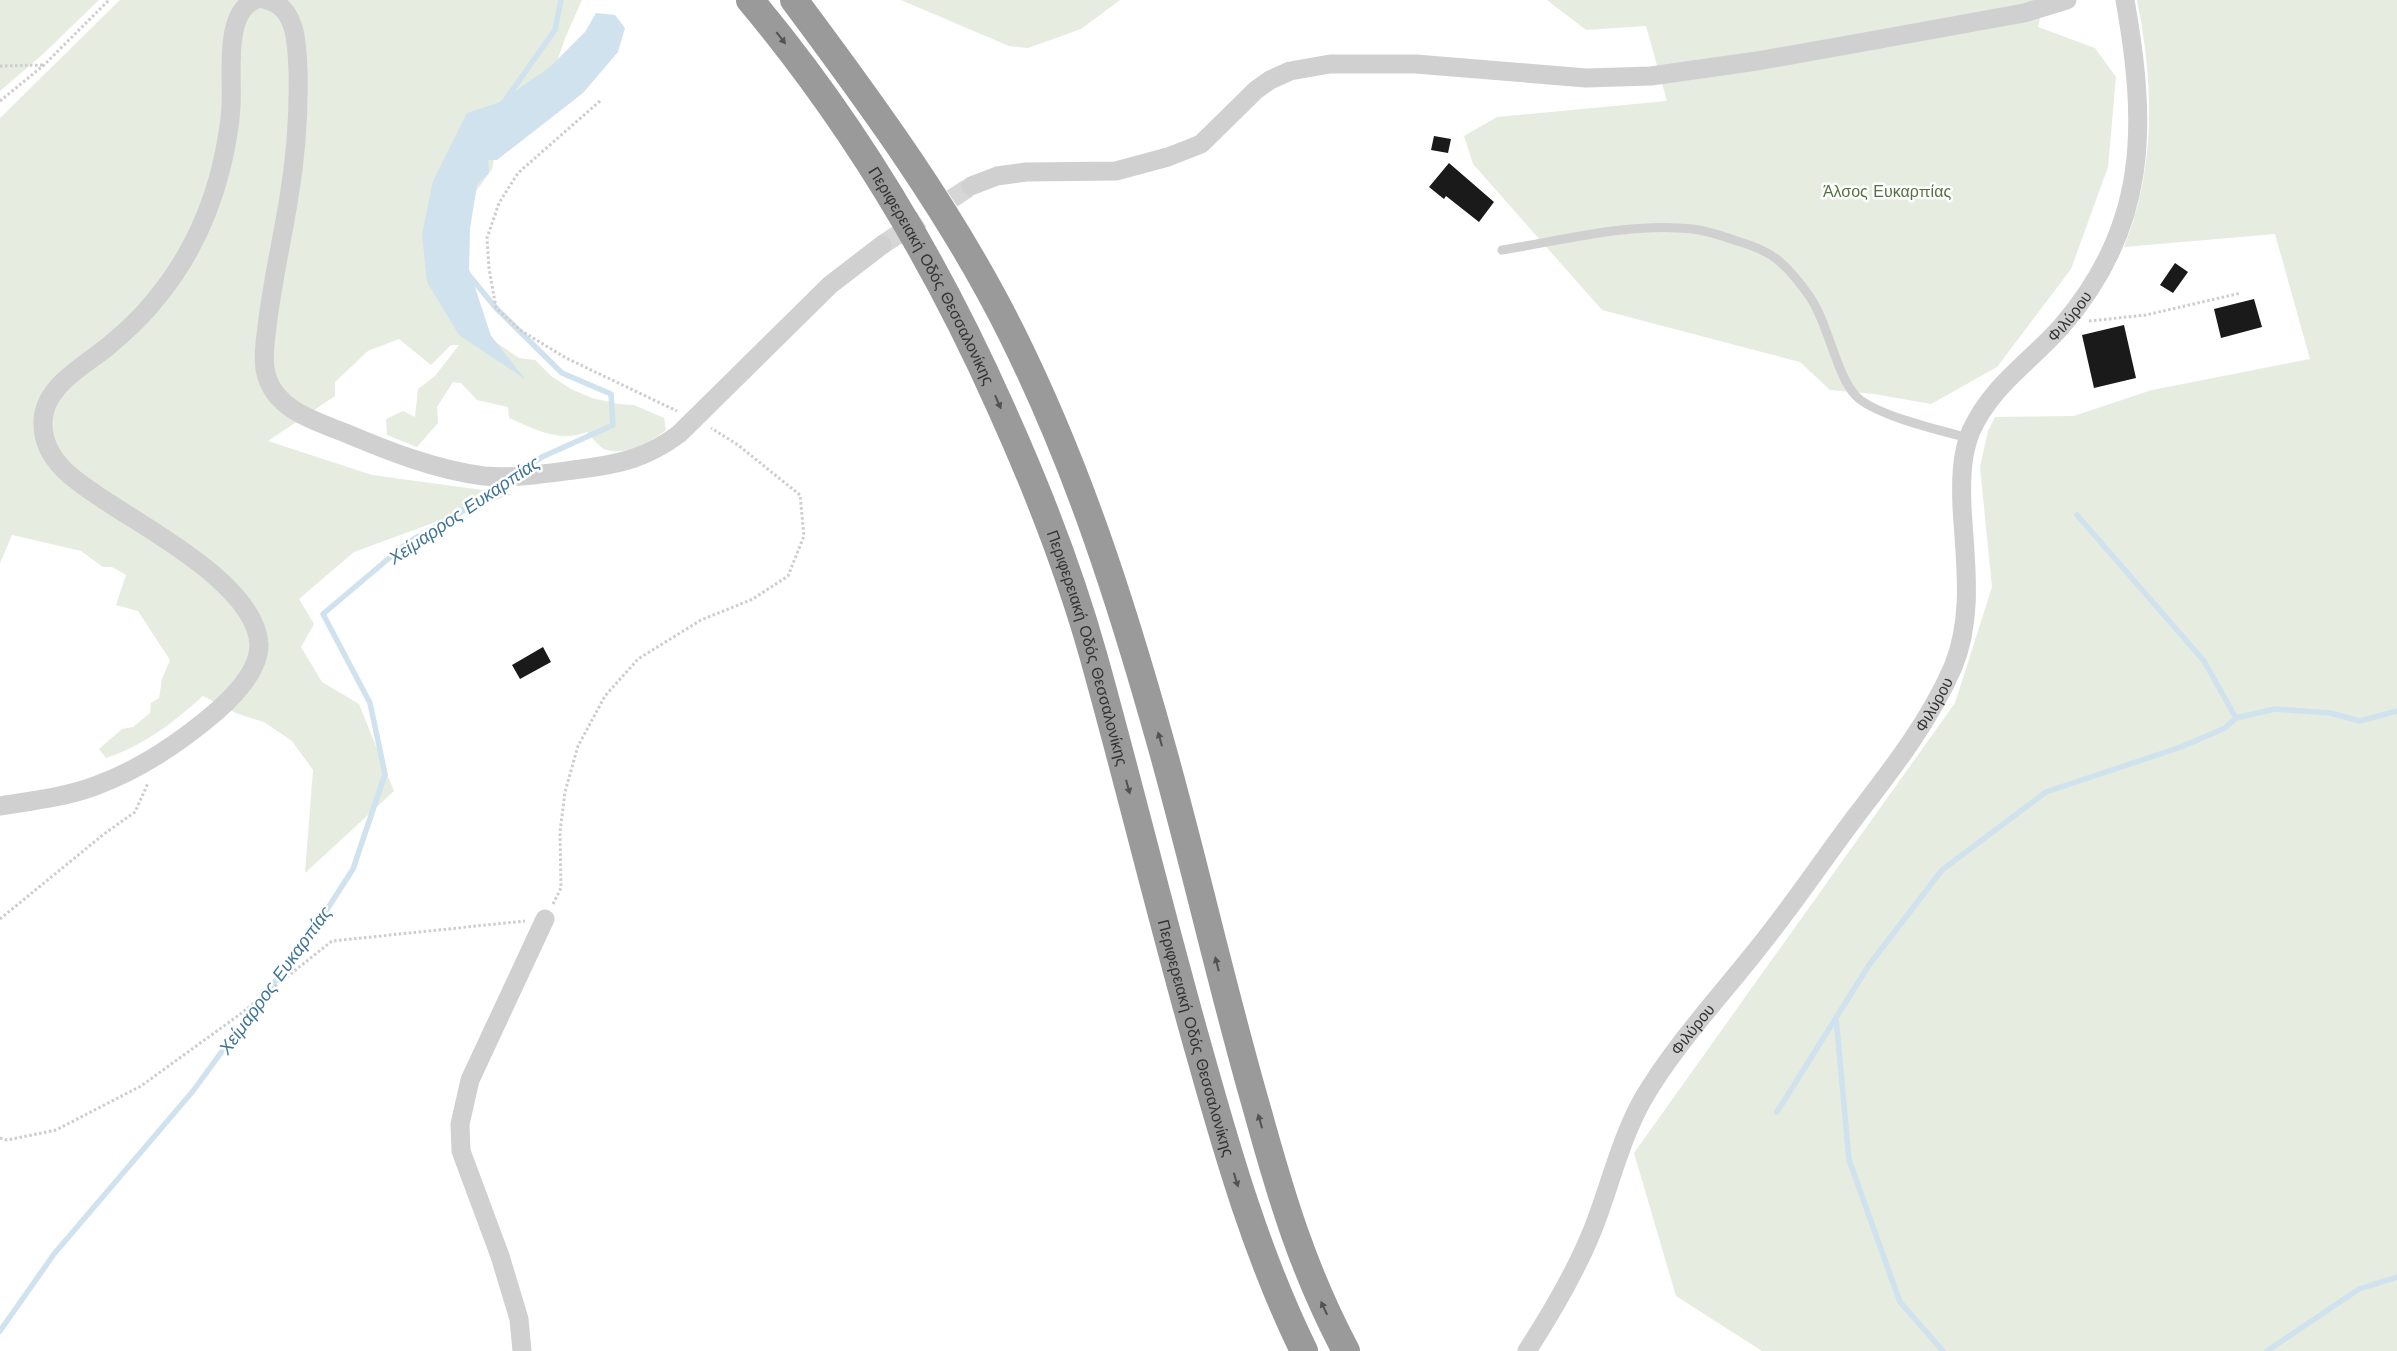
<svg xmlns="http://www.w3.org/2000/svg" width="2397" height="1351" font-family="'Work Sans',sans-serif">
  <style>
    .green { fill: #e6ecdf }
    .water { fill: #cfe2ee }
    .lines { fill: none; stroke-linecap: round; stroke-linejoin: round }
    .stream { stroke: #cfe2ee; stroke-width: 5.5 }
    .building { fill: #1a1a1a }
    .street-tunnel { stroke: #d6d6d6; stroke-width: 19; stroke-dasharray: 19 9; stroke-linecap: butt }
    .path { stroke: #cdcdcd; stroke-width: 3; stroke-dasharray: 2.5 2.5; stroke-linecap: butt }
    .lane { stroke: #d0d0d0; stroke-width: 9 }
    .street { stroke: #d0d0d0; stroke-width: 19 }
    .highway { stroke: #9a9a9a; stroke-width: 28 }
    .oneway { fill: #525252 }
    .labels { text-anchor: middle; dominant-baseline: central; stroke-width: 5; stroke-linejoin: round; paint-order: stroke }
    .park-label { font-size: 16px; fill: #56703f; stroke: #fff }
    .street-label { font-size: 16px; fill: #333; stroke: #fff }
    .water-label { font-size: 18px; font-style: italic; fill: #3f7597; stroke: #fff }
  </style>
  <rect width="100%" height="100%" fill="#fff"/>
  <!-- green -->
  <path class="green" d="M0,0H99L42,55L0,91Z
    M120,0H582L566,36L537,118L495,154L492,169L472,197L448,243L480,322L497,343L519,358L535,360L551,376L571,389L592,398L618,404L634,405L664,418L666,430C650,443 625,457 604,449C598,446 592,437 587,432C559,443 534,429 509,418L508,407L477,400L461,383L453,382L437,407L438,423L417,447L387,435L386,419L403,411L415,417L418,389L435,376L459,345H451L431,365L399,339L368,351L335,382V396L268,441L372,475L512,494L354,552L299,599L314,624L301,647L322,682L359,704L394,791L305,873L313,770L292,741L264,722L238,714L203,696C174,722 143,746 106,758L99,749L122,729L133,727L150,713L151,703L159,698L162,679L170,660L138,611L116,605L126,575L112,567H103L81,551L12,535L0,563V118Z
    M901,0H1120L1081,29L1028,48L1009,46Z
    M1547,0H2044L2038,27L2095,48L2116,77L2108,167L2071,269L1997,367L1931,404L1874,394L1830,390L1800,362L1602,310L1473,164L1464,136L1497,117L1667,101L1646,26L1586,30Z
    M2137,0H2397V1351H1762L1676,1296L1634,1153L1955,703L1992,587L1980,467L1988,431L1995,417L2074,416L2152,390L2310,359L2275,234L2124,247C2156,167 2154,84 2137,0Z"/>
  <!-- water -->
  <path class="water" d="M596,13L615,15L625,28L618,52L583,93L497,160H488L489,173L477,185L470,229L469,269L491,336L525,379L459,335L427,282L422,234L433,181L467,113L498,103L550,67L585,32Z"/>
  <g class="lines">
    <!-- stream -->
    <path class="stream" d="M506,99L555,30L561,0
      M468,274L496,308L562,373L611,394L613,425L542,457L524,469
      M2077,515L2204,661L2236,718
      M1836,1017L1849,1160L1900,1302L1943,1351
      M1777,1112L1869,965L1942,870L2046,792L2181,747L2225,728L2236,718L2275,709L2330,713L2360,721L2397,711
      M0,1331L54,1254L193,1091L253,1009L303,947L353,869L385,774L370,703L323,614L407,543L468,508L504,483
      M2267,1351L2359,1289L2397,1277"/>
  </g>
  <!-- building -->
  <path class="building" d="M1434,136L1451,139L1448,153L1431,150Z
    M1449,163L1494,202L1479,222L1446,196L1444,199L1429,187Z
    M2175,263L2188,272L2173,293L2160,285Z
    M2254,299L2262,327L2221,338L2214,309Z
    M2124,325L2136,378L2094,388L2082,335Z
    M543,647L551,662L520,679L512,665Z"/>
  <g class="lines">
    <!-- street-tunnel -->
    <path class="street-tunnel" d="M882,245L971,186"/>
    <!-- path -->
    <path class="path" d="M0,66L43,65
      M0,101L44,65L109,0
      M600,101L518,173L499,203L487,238L489,268L496,308L520,330L566,358L677,411
      M2089,321L2146,315L2241,293
      M553,904L561,888L560,832L565,792L578,746L605,696L638,659L701,620L753,599L788,576L804,536L800,495L738,445L711,428
      M0,919L104,834L135,812L148,783
      M0,1138L7,1140L56,1130L141,1086L239,1015L332,941L525,921"/>
    <!-- lane -->
    <path class="lane" d="M1502,250C1564,240 1631,222 1693,229C1708,231 1723,236 1737,241C1751,245 1767,251 1778,260C1791,271 1801,284 1810,297C1829,325 1836,375 1856,396C1874,415 1942,431 1969,438"/>
    <!-- street -->
    <g class="street">
      <path d="M266,0C297,6 297,46 298,71C299,113 296,155 289,197C282,241 272,283 267,327C265,343 262,362 267,377C277,410 315,421 343,432C388,451 436,470 484,476C516,479 550,473 581,469C620,464 647,458 679,434L830,285L882,245"/>
      <path d="M971,186L997,176L1026,172L1116,171L1168,157L1201,144L1256,90L1270,80L1290,71L1330,64H1416L1586,78L1651,76L1757,61L1853,44L2024,13L2067,0"/>
      <path d="M0,806C31,801 66,797 95,786C139,770 182,741 217,711C234,696 259,671 259,645C257,589 158,535 115,507C85,487 43,465 43,424C42,388 81,368 106,348C123,334 141,318 155,300C187,262 209,216 221,168C226,147 230,127 231,106C233,77 223,13 255,0"/>
      <path d="M522,1351L519,1319L500,1256L461,1151L460,1124L470,1080L545,919"/>
      <path id="s1" d="M1527,1351C1552,1312 1576,1272 1593,1229C1610,1186 1620,1140 1643,1099C1674,1046 1717,1000 1755,952C1791,908 1822,861 1856,816C1892,769 1929,722 1953,667C1974,616 1965,561 1962,507C1961,482 1961,455 1971,431C1992,385 2029,363 2061,327C2149,226 2147,124 2125,0"/>
    </g>
    <!-- highway -->
    <g class="highway">
      <path id="s2" d="M750,0C854,124 936,262 1001,408C1038,490 1070,572 1094,658C1131,791 1163,925 1201,1058C1229,1158 1258,1257 1304,1351"/>
      <path d="M794,0C873,106 953,215 1012,334C1078,467 1121,601 1161,744C1195,865 1222,988 1257,1109C1281,1196 1303,1270 1346,1351"/>
    </g>
  </g>
  <!-- one-way arrows -->
  <defs><path id="oneway-solid" d="M-6-.8H1V-3.2L6.5 0L1 3.2V.8H-6Z" transform="scale(1.25)"/></defs>
  <g class="oneway">
    <use href="#oneway-solid" transform="translate(781 38) rotate(52)"/>
    <use href="#oneway-solid" transform="translate(998 402) rotate(66)"/>
    <use href="#oneway-solid" transform="translate(1160 739) rotate(-106)"/>
    <use href="#oneway-solid" transform="translate(1128 787) rotate(75)"/>
    <use href="#oneway-solid" transform="translate(1217 964) rotate(-104)"/>
    <use href="#oneway-solid" transform="translate(1260 1121) rotate(-106)"/>
    <use href="#oneway-solid" transform="translate(1236 1180) rotate(73)"/>
    <use href="#oneway-solid" transform="translate(1324 1308) rotate(-115)"/>
  </g>
  <g class="labels">
    <!-- park labels -->
    <g class="park-label">
      <text x="1887" y="191">Άλσος Ευκαρπίας</text>
    </g>
    <!-- street labels -->
    <g class="street-label">
      <text stroke="none"><textPath href="#s2" startOffset="331">Περιφερειακή Οδός Θεσσαλονίκης</textPath></text>
      <text stroke="none"><textPath href="#s1" startOffset="1202">Φιλύρου</textPath></text>
      <text stroke="none"><textPath href="#s2" startOffset="736">Περιφερειακή Οδός Θεσσαλονίκης</textPath></text>
      <text stroke="none"><textPath href="#s1" startOffset="769">Φιλύρου</textPath></text>
      <text stroke="none"><textPath href="#s1" startOffset="364">Φιλύρου</textPath></text>
      <text stroke="none"><textPath href="#s2" startOffset="1141">Περιφερειακή Οδός Θεσσαλονίκης</textPath></text>
    </g>
    <!-- water labels -->
    <g class="water-label">
      <text transform="translate(464 510) rotate(-34)">Χείμαρρος Ευκαρπίας</text>
      <text transform="translate(275 980) rotate(-54)">Χείμαρρος Ευκαρπίας</text>
    </g>
  </g>
</svg>
